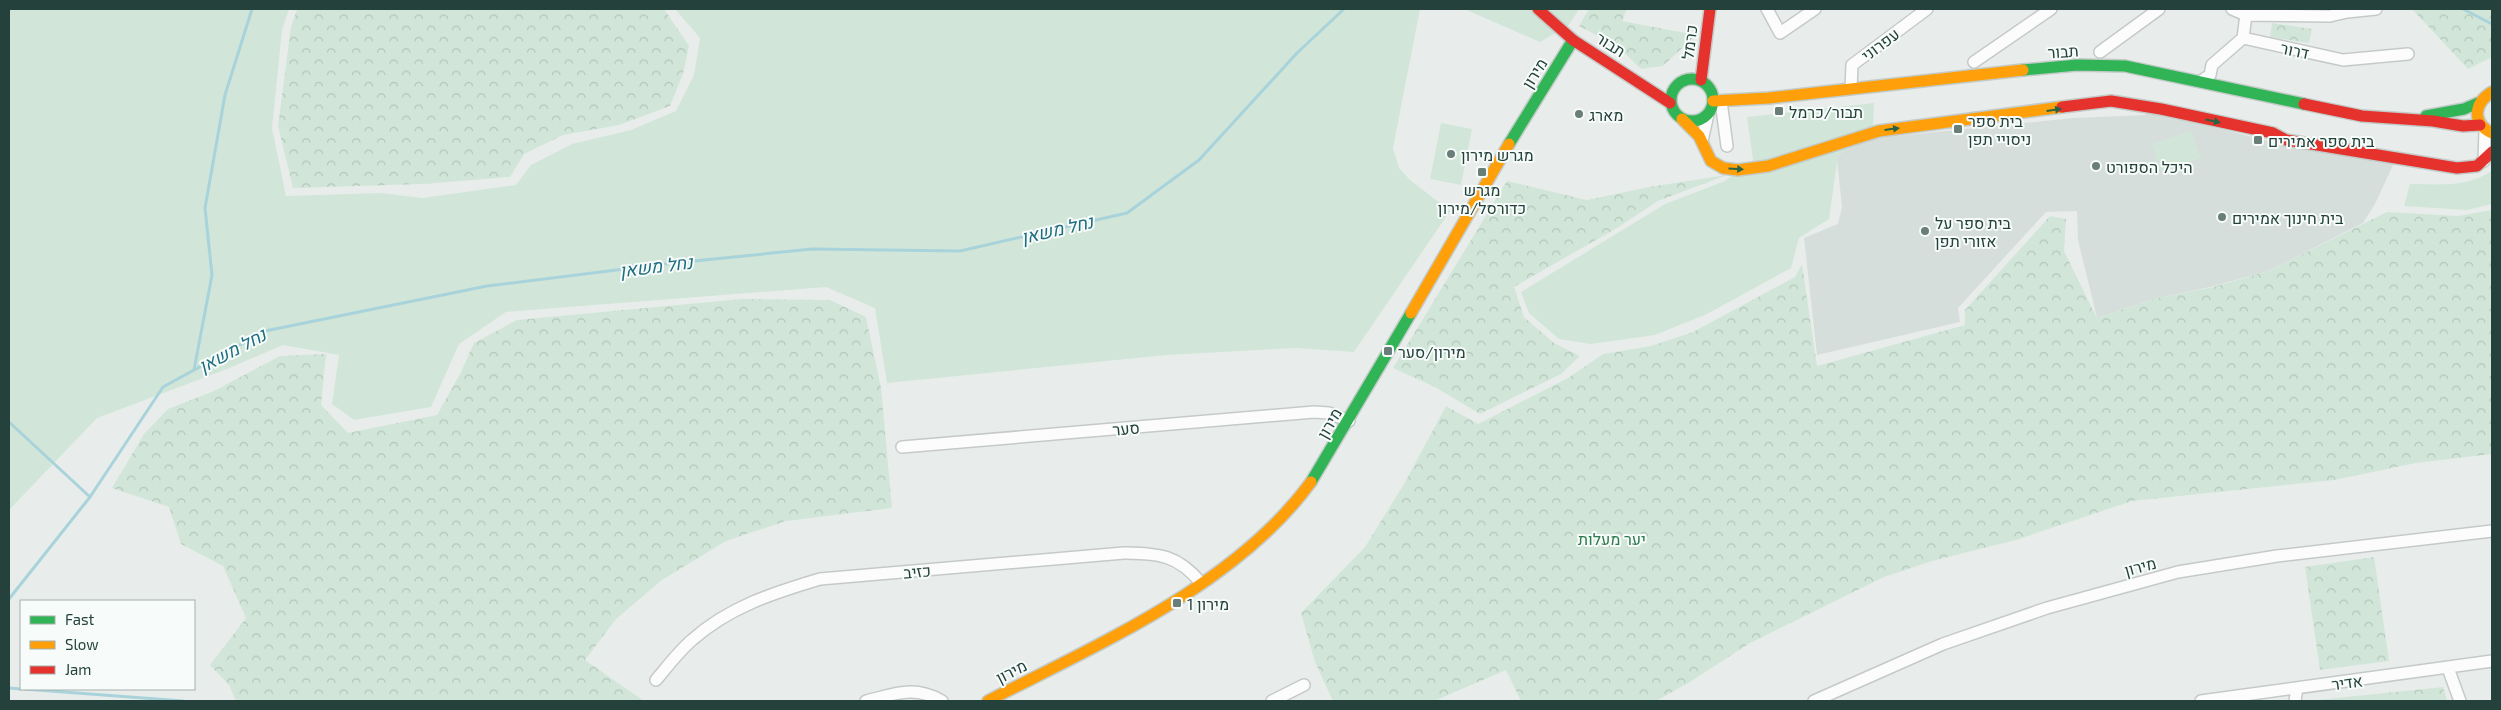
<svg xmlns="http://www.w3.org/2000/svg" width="2501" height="710" font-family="'Exo 2',Heebo,sans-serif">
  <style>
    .built { fill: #d6dedb }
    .green { fill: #d1e6d8 }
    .forest { fill: url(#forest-crowns) }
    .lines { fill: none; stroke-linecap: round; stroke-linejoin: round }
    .stream { stroke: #a9d3db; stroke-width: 3 }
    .street-casing { stroke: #c5cac8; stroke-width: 14 }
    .fast-casing { stroke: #c3cbc8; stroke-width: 14 }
    .slow-casing { stroke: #c3cbc8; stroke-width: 14 }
    .jam-casing { stroke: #c3cbc8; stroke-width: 14 }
    .street { stroke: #fcfcfc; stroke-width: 11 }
    .fast { stroke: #30b455; stroke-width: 11 }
    .slow { stroke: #ff9f0a; stroke-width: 11 }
    .jam { stroke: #e5322d; stroke-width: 11 }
    .oneway { fill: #286443 }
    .poi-dot { fill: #697e79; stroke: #f7fbf9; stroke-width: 2 }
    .labels { text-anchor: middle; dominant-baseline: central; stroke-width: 4; stroke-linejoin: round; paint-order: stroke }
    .street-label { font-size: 16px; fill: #24423b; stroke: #f7fbf9 }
    .poi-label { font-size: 16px; fill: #24423b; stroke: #f7fbf9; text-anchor: start }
    .park-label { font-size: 16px; fill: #2d7a4c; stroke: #f7fbf9 }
    .water-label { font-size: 18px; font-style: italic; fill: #1c6d80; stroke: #f7fbf9 }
  </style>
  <defs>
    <pattern id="forest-crowns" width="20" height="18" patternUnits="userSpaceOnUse" patternTransform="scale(1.25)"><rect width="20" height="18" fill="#d1e6d8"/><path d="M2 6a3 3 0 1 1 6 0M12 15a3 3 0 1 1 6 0" fill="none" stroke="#b3c6ba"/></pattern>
  </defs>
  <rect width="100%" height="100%" fill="#e8edeb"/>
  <!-- built -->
  <path class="built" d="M2148,111L2301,149L2394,163L2375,204L2363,223L2268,271L2210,287L2154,299L2097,318L2078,240L2077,211L2046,212L1958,308L1960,322L1817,355L1804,238L1838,224L1842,207L1836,150L1876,138L2073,118L2145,115Z"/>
  <!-- green -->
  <path class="green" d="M9,9H289L282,30L272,128L286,196L381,193L422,198L516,185L531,165L572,144L631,130L676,111L694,75L700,38L675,9H1420L1393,148L1399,168L1410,180L1450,211L1354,352L1297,348L1167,355L887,383L875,308L826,287L506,312L459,344L431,407L354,420L332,404L339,355L283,345L227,369L97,418L9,510Z
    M1464,9H1579L1569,25L1540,42Z
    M1874,103L1873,131L1838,156L1829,219L1799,238L1791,268L1707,314L1655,335L1591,344L1559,339L1529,313L1521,292L1665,204L1725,181L1753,160L1747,117Z
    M1441,123L1472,129L1461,185L1430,179Z
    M2191,131L2201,158L2161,171L2152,144Z
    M2492,171V204L2467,210L2404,206L2410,184C2441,184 2464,188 2492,171Z"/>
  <!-- forest -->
  <path class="forest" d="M297,9H664L689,46L683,74L670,106L619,125L563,135L524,154L510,177L423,184L293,188L278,126L291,27Z
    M1589,9H1627L1622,21L1696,35L1663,66L1641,69L1613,42L1615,36L1611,43L1579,26Z
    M2412,9H2492V57L2468,69Z
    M2272,23L2312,29L2309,43L2270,37Z
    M1727,175L1658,201L1617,228L1514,287L1524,317L1554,343L1580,356L1561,374L1480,414L1435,387L1393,368L1507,181L1587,200L1649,187Z
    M2492,210V454L2416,463L2334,480L2132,501L2016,540L1932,561L1884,577L1750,643L1690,682L1656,701H1521L1506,670L1434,701H1333L1315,662L1301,613L1365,547L1404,484L1446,406L1478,424L1568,378L1603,354L1651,346L1693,332L1795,277L1802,264L1817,366L1965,325V310L2050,216L2066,219L2064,251L2097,318L2154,299L2213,287L2268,271L2387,212L2458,216Z
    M742,299L830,300L866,317L881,388L892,508L786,521L726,541L662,580L616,619L585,660L644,701H236L229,685L210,665L246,618L223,566L181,544L169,507L112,488L144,434L168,409L214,391L280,356L326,354L321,405L348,433L437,415L460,374L474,343L517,320Z
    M2374,557L2389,661L2320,670L2305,567Z
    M2443,687L2447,701H2308Z"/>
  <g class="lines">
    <!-- stream -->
    <path class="stream" d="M2463,9L2492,24
      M194,370L212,275L205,208L225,95L252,9
      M9,422L90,497
      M9,599L90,497L163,387L265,331L487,286L665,264L812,249L960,251L1127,213L1199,160L1297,53L1344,9
      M9,688L21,689
      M24,689L183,701"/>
    <defs>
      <path id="street" d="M1767,9L1780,33L1815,9
        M2232,9L2246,15L2330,16L2347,12L2376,9
        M2243,38L2246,15
        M2100,52L2159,9
        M1974,62L2051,9
        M2201,81L2210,75L2212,65L2243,38L2343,60L2408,54
        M1851,88L1852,65L1927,9
        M1721,101L1727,146
        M1702,141L1708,114
        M2484,161L2485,130
        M902,447L1314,412L1329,413L1349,421
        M2448,668L2460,701
        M656,680C667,667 679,651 692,640C729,607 773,593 820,579L1124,553C1159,554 1177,554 1201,583
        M866,701C895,694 914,685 942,701
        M1272,701L1304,685
        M1814,701L1943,644L2047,608L2178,572L2277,556L2492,531
        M2201,701L2492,661
        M2295,701L2297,688"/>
      <path id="fast" d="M2023,70L2077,65L2125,66L2304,104
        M1671 100a21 21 0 1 1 42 0a21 21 0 1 1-42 0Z
        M2426,116L2464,109L2478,103
        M1509,144L1573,40
        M1311,482L1411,313"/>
      <path id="slow" d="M2492,92C2474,103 2471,123 2492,133
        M1713,101L1769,98L2023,70
        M1682,119L1699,136L1711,161L1723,168L1738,170L1768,166L1879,131L2062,107
        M1411,313L1509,144
        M988,701C1098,644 1236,585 1311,482"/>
      <path id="jam" d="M1538,9L1573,40L1670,103
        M1701,80L1710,9
        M2304,104L2362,116L2433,121L2463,126L2480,125
        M2062,107L2111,101L2161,109L2273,133L2286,140L2457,168L2477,166L2492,152"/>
    </defs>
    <!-- street casing -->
    <use href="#street" class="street-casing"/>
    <!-- fast casing -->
    <use href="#fast" class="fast-casing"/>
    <!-- slow casing -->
    <use href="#slow" class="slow-casing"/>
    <!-- jam casing -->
    <use href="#jam" class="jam-casing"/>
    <!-- street -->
    <use href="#street" class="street"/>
    <!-- fast -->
    <use href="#fast" class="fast"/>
    <!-- slow -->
    <use href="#slow" class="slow"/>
    <!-- jam -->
    <use href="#jam" class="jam"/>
  </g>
  <!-- one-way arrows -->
  <defs><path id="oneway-solid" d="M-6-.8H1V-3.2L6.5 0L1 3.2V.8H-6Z" transform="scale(1.25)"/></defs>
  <g class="oneway">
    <use href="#oneway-solid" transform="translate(2054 110) rotate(-8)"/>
    <use href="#oneway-solid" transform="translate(2213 121) rotate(12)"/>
    <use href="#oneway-solid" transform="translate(1892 129) rotate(-7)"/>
    <use href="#oneway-solid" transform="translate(1736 169) rotate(4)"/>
  </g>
  <!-- markers -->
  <g class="poi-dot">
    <rect x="1774" y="106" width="10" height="10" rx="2.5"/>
    <circle cx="1579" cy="114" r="5"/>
    <rect x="1953" y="124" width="10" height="10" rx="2.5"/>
    <rect x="2253" y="135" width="10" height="10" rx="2.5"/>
    <circle cx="1451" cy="154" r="5"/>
    <circle cx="2096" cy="166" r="5"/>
    <rect x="1477" y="167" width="10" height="10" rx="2.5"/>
    <circle cx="2222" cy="217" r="5"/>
    <circle cx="1925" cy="231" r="5"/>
    <rect x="1383" y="346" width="10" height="10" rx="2.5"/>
    <rect x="1172" y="598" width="10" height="10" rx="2.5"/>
  </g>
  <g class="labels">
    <!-- street labels -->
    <g class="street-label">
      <text transform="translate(1689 42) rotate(-83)">כרמל</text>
      <text transform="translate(1611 44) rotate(32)">תבור</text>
      <text transform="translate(1880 44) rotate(-37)">עפרוני</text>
      <text transform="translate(2295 50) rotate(12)">דרור</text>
      <text transform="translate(2063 51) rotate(-4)">תבור</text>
      <text transform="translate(1534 73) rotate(-58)">מירון</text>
      <text transform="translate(1329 423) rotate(-60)">מירון</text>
      <text transform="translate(1126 428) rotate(-5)">סער</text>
      <text transform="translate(2140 566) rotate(-15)">מירון</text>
      <text transform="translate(917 571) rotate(-5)">כזיב</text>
      <text transform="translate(1011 671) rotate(-27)">מירון</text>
      <text transform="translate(2347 682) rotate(-8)">אדיר</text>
    </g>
    <!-- poi labels -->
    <g class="poi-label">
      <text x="1789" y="111">תבור/כרמל</text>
      <text x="1589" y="114">מארג</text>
      <text x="1968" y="120">בית ספר<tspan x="1968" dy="18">ניסויי תפן</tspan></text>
      <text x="2268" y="140">בית ספר אמירים</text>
      <text x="1461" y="154">מגרש מירון</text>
      <text x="2106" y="166">היכל הספורט</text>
      <text x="1482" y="189" text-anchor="middle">מגרש<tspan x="1482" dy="18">כדורסל/מירון</tspan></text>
      <text x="2232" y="217">בית חינוך אמירים</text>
      <text x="1935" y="222">בית ספר על<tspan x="1935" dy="18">אזורי תפן</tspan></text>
      <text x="1398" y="351">מירון/סער</text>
      <text x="1187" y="603">מירון 1</text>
    </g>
    <!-- park labels -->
    <g class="park-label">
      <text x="1612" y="538">יער מעלות</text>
    </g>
    <!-- water labels -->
    <g class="water-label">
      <text transform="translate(1057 229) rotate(-13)">נחל משאן</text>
      <text transform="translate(656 266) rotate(-7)">נחל משאן</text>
      <text transform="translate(232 350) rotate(-28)">נחל משאן</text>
    </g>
  </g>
  <!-- border -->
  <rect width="2501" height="710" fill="none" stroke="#24423b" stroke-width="20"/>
  <!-- legend -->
  <rect x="20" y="600" width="175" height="90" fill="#f7fbf9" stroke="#a3b1ad"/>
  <rect x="30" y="616" width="25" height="8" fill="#30b455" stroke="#a3b1ad"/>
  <text x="65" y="625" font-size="15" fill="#24423b">Fast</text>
  <rect x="30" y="641" width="25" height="8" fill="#ff9f0a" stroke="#a3b1ad"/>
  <text x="65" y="650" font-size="15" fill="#24423b">Slow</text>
  <rect x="30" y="666" width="25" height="8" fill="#e5322d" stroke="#a3b1ad"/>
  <text x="65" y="675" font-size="15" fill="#24423b">Jam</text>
</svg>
